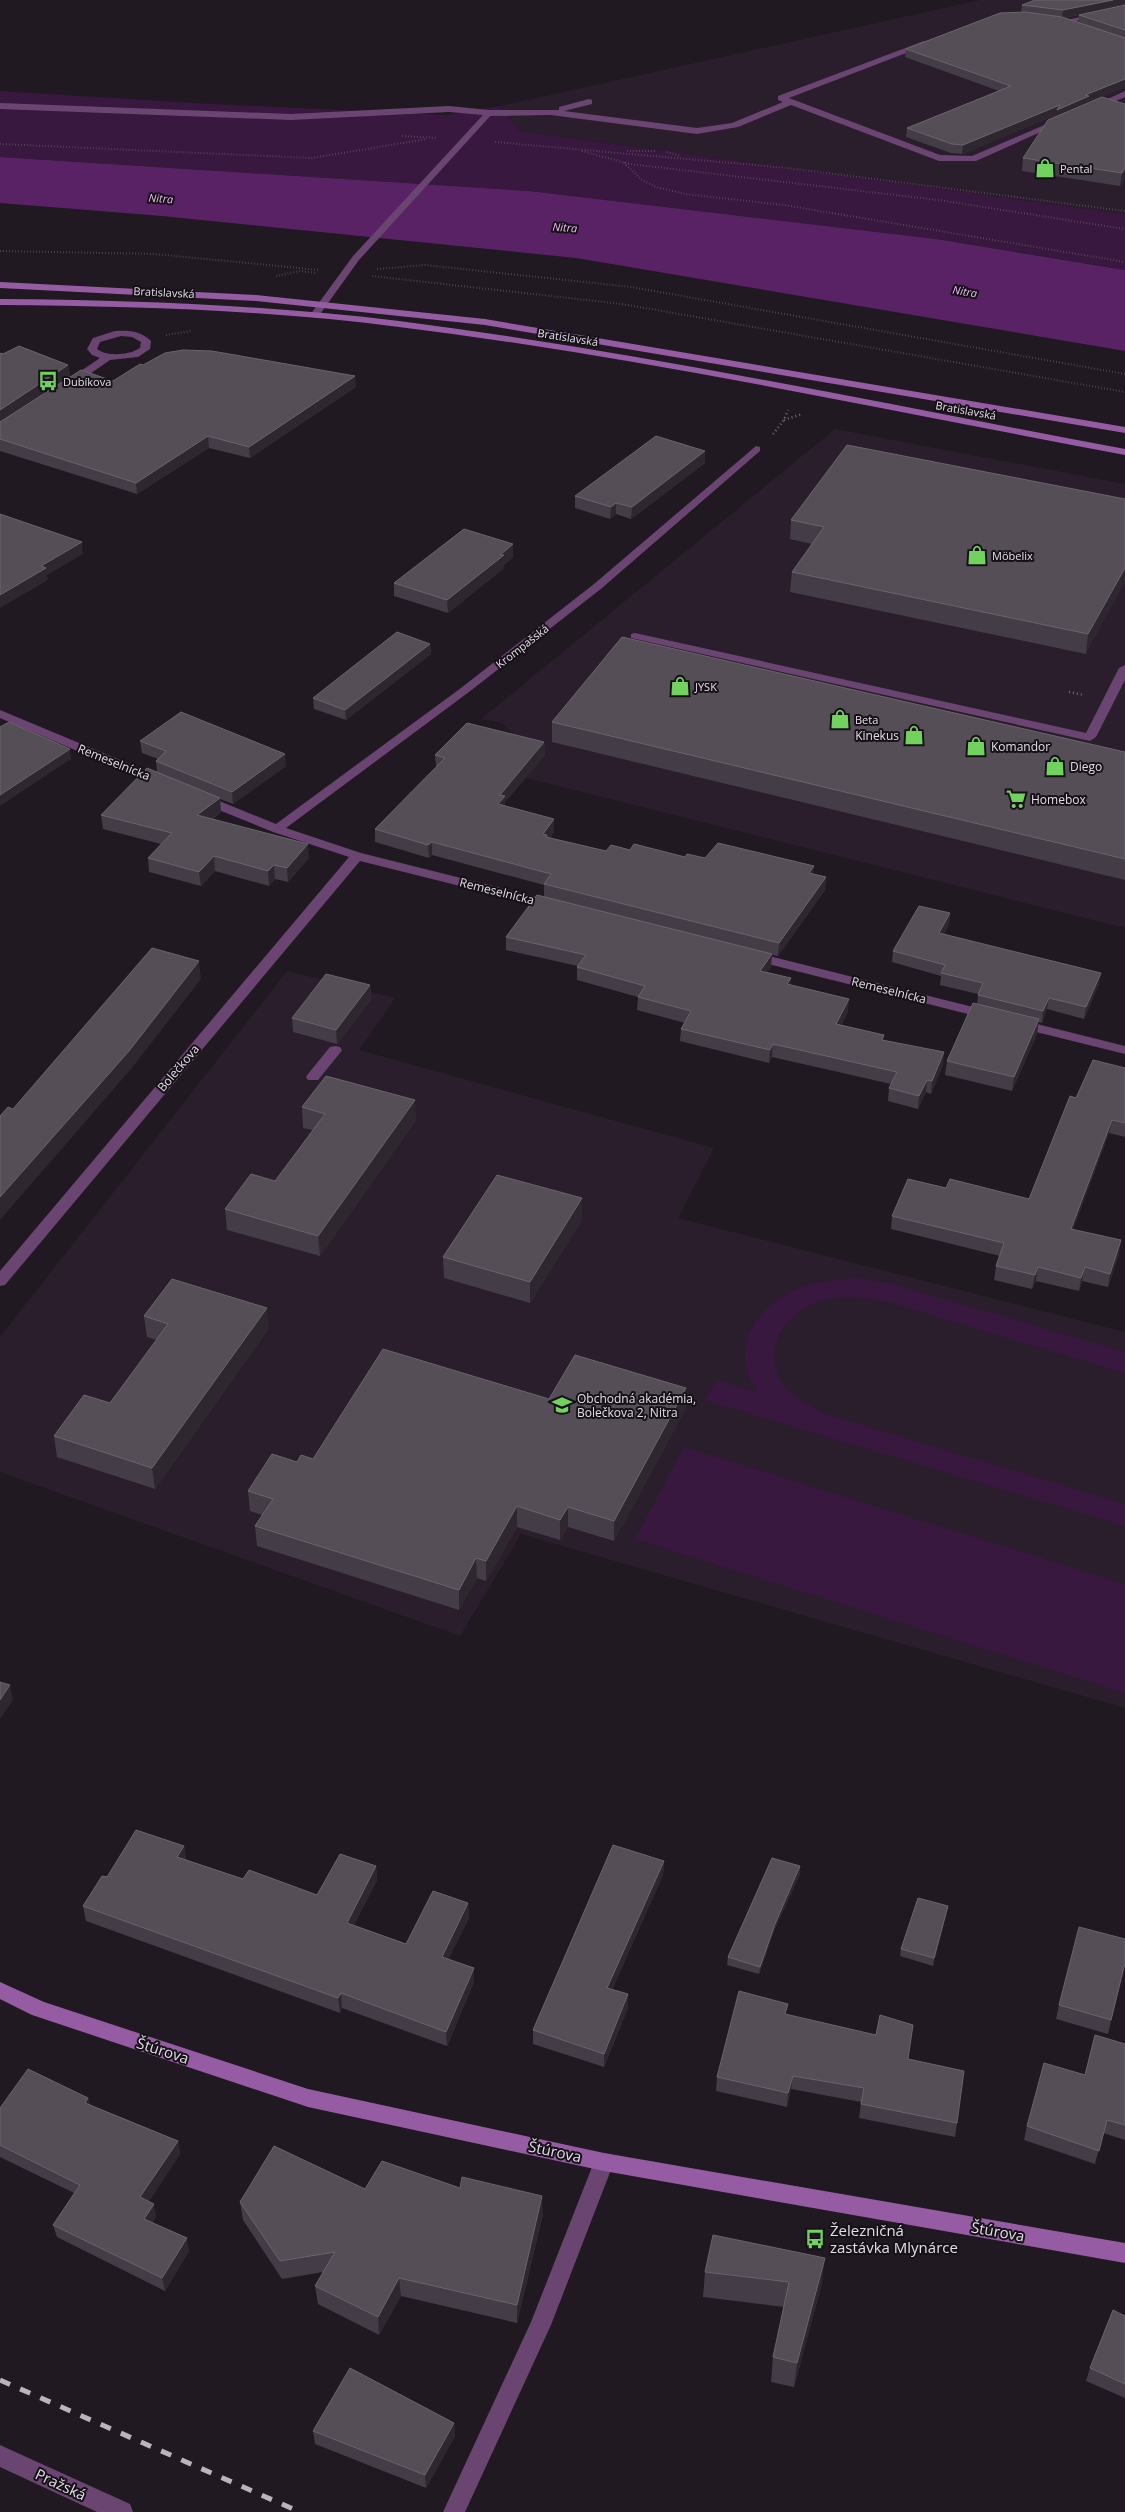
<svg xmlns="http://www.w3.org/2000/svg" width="1125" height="2512" font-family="'Open Sans',sans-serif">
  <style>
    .built { fill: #2a1e2c }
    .green { fill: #38183e }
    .water { fill: #592265 }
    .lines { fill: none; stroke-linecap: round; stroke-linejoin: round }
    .path-far1 { stroke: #6e686f; stroke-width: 2; stroke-dasharray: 0.5 2.5; stroke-linecap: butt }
    .path { stroke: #6e686f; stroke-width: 2.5; stroke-dasharray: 1 3; stroke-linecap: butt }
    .lane { fill: #6a4571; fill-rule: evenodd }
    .street { fill: #6a4571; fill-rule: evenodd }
    .secondary { fill: #965ca3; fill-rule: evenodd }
    .rail { stroke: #bab4bb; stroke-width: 5; stroke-dasharray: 11 11; stroke-linecap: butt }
    .wall { fill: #443c46; fill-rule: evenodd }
    .shaded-wall { fill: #2e2730 }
    .building { fill: #554e57; stroke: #6b646d }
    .labels { text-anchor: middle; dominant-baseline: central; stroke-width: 4; stroke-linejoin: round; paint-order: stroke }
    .far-poi-label { font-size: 11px; fill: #e3dee4; stroke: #161018; text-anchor: start }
    .far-water-label { font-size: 11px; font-style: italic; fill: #eebff7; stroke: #161018 }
    .far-street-label { font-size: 11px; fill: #e3dee4; stroke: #161018 }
    .poi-label { font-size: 12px; fill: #e3dee4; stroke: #161018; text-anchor: start }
    .street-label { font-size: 12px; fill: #e3dee4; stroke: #161018 }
    .near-street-label { font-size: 15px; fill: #e3dee4; stroke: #161018 }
    .near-poi-label { font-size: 15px; fill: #e3dee4; stroke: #161018; text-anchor: start }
  </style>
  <rect width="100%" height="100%" fill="#201921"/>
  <!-- built -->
  <path class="built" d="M980,0H1125V214L520,131L500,106Z
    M835,429L1125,484V928L526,778L539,760L502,723L481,719Z
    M287,971L395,998L359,1050L714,1148L678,1218L1125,1332V1708L521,1534L460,1636L0,1472V1337Z"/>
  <!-- green -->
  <path class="green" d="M0,91L210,104L448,115L500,106L520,131L1125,214V270L936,239L529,191L0,157Z
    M857,1278L892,1284L1125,1352V1373C1069,1356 1013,1340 957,1323C921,1312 873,1293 835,1298C795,1302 759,1341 781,1380C790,1396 807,1404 822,1413L1125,1504V1526L704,1400L717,1380L757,1392C752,1382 745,1372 745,1360C742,1318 784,1288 822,1282C833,1280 845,1279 857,1278Z
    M684,1447L1125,1584V1693L635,1539Z"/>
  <!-- water -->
  <path class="water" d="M0,157L529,191L936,239L1106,267L1125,270V351L576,258L162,216L0,203Z"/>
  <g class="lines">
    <!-- path-far1 -->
    <path class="path-far1" d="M402,136L436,138
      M495,142L788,168L1125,211
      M0,144L312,158L427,139
      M582,151L630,164L938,200L1125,229
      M627,151H656
      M667,152L680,156
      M624,163L642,180L656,187L685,194L784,205L1125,262
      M0,251L155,254L319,270
      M377,269L425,265L631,287L1125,374
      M276,276L300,271L316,273
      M372,276L622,304L1125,392
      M166,335L192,331"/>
    <!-- path -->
    <path class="path" d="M784,420L802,414
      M773,434L784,420L788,410
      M1069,692L1084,695"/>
    <!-- lane -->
    <path class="lane" d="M1125,7V11L1062,24L1058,22Z
      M924,41L928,43L927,45L789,98L940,155L972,156L1056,120L1063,122L976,161H939L791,105L738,127L697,134L551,115L489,116L485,113L489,110H559V107L589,99L592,100V104L564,111L697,128L732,123L783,102L778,100V96Z
      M1125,91V97L1095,110L1088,108Z
      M635,633L1086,733L1119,668L1125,665V680L1096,737L1090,741L631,638V634Z
      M335,1046L340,1047L342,1050L340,1053L318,1080H308L306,1077L308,1074L330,1047Z"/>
    <!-- street -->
    <path class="street" d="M0,103L291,114L449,106L489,110L493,113L359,260L318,317L315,318L310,315L353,256L483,115L449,112L291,120L0,109Z
      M115,331C128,330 141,331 151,341L150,349L138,357L110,360L74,385H66V381L100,358L92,355L87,349L93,338ZM121,336L132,337L141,342L140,348C130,355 107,357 97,349L100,342Z
      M756,446L760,447V451L602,588L469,692L286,828L361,853L557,902L558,905L557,908L552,909L360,861L5,1285L0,1286V1271L349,857L273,832L199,802L197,799L199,796H207L276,824L461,688L594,584Z
      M0,710L163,778L165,781L159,785L155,784L0,718Z
      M753,952L993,1012L995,1015L988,1019L748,959L746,956L748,953Z
      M1017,1019L1125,1046V1054L1012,1026L1010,1023L1012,1020Z
      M604,2153L611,2155L614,2162L551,2325L465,2512H443L531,2322L594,2162L597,2155Z
      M0,2445L130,2504L133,2512H97L0,2467Z"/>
    <!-- secondary -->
    <path class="secondary" d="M0,282L256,295L485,319L1125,427V433L485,325L256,301L0,288Z
      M0,299C133,300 267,305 399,321C643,352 884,404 1125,449V455C884,410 643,357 399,327C267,310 133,306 0,305Z
      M0,1982L44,2002L308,2089L604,2153L1125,2243V2263L604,2171L308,2107L32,2015L0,1999Z"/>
    <!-- rail -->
    <path class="rail" d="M0,2380L300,2512"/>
  </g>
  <!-- wall -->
  <path class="wall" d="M1125,0V87L1088,102V103L1125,104V178L1120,186L1022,171L1023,158L1056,115L962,154L951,153L906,137L907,128L999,91L905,57L906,49L1021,13L1022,5ZM1085,14L1079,15L1078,23L1063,18Z
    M0,353L68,365L70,376L113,381L143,365L356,387L250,458L209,448L137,494L0,451Z
    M705,463L631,519L616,514L610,519L575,508V496Z
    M1125,499L1086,654L790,592L792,572L812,544L790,539L791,520Z
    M513,544V557L504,565V568L448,613L394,596V583Z
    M430,644L431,654L346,720L314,709L313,698Z
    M552,722L1125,752V880L552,742Z
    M140,741L286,766L233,804L220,799L221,812L213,819L309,858L288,882L275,879L269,886L215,871L201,886L149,872L148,858L161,844L103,829L101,815L157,772L156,761L158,759L142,753Z
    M544,742L545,755L505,802V806L554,832L550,838L606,851L630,850L685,857L705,858L813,874L826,877L825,890L778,956L772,955L771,967L767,972L791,978L790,985L848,1012L841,1025L883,1040L943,1065L931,1094L926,1092L918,1109L888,1101L889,1088L891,1084L772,1057L769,1063L680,1041L681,1029L685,1023L637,1010L638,997L577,980V967L578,966L506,950V937L544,897V885L432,855L429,858L375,842V829L436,767L435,755Z
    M950,913L949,924L944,934L1099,984L1084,1019L1047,1009L1042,1023L1038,1022L1037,1034L1012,1091L945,1075L947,1061L977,1004L978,994L940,985L941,976L892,962L893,951Z
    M370,985L371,1000L337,1044L293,1032L292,1018Z
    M1125,1068V1137L1109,1133L1073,1229L1119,1254L1108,1287L1082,1281L1079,1291L1036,1281L1032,1289L994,1280L996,1266L1000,1256L891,1229L892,1216L946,1188L1029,1199L1076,1098Z
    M302,1107L416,1120L320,1256L227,1230L225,1209L275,1181L313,1130L303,1128Z
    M582,1198V1220L530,1303L444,1278L443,1257Z
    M144,1316L269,1328L155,1489L57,1457L54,1436L110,1403L157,1340L147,1337Z
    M686,1388V1408L614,1541L568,1527L560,1540L517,1527L486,1581L477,1578L459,1610L257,1546L255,1526L262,1515L250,1511L248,1491L297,1462Z
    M184,1846L186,1860L243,1879L317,1895L376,1866L377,1880L354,1925L406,1944L468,1903L469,1918L448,1959L474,1982L447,2046L342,2008L340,2013L86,1921L83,1906Z
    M664,1861L663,1875L612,1989L628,2008L604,2067L533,2044V2030Z
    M800,1866V1874L774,1931L759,1974L727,1965L728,1957Z
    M948,1906L933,1966L900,1956L901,1949Z
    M1125,1963L1108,2034L1056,2019L1059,2005Z
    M787,2015L908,2059L957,2123L955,2137L859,2118L861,2102L791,2089L787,2107L716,2091L717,2077Z
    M1125,2044V2140L1103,2133L1095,2164L1024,2140L1027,2126L1085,2075Z
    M88,2098L90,2105L178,2141L180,2154L149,2201L156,2216L152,2223L189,2251L165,2291L57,2237L53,2225L74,2193L0,2157V2108Z
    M460,2188L543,2214L517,2323L401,2296L379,2335L318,2304L315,2286L323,2272L282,2279L243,2220L240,2202L365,2189Z
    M705,2272L822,2283L794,2387L771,2382L773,2357L784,2307L703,2297Z
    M1125,2316V2398L1086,2381L1090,2368Z
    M454,2423L455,2436L426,2488L315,2444L313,2431Z"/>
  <!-- shaded-wall -->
  <path class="shaded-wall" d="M1113,0H1125V6L1062,18L1063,10Z
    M1125,79V87L1088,102V105L1056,118V115L962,154L963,145Z
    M1125,168V178L1120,186L1122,173Z
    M68,365L70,376L0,423V410Z
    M355,376L356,387L250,458L249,447Z
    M208,436L209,448L137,494L136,483Z
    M705,451V463L631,519L632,507Z
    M616,503V514L610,519L611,507Z
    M82,542L83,554L47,575L48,580L0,608V595L41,566Z
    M513,544V557L504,565V568L448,613L447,600Z
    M1125,568V582L1086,654L1088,634Z
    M430,644L431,654L346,720L345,710Z
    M544,742L545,755L505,802V809L498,804L500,795Z
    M70,749L71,759L0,806V795Z
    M285,754L286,766L233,804L232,792Z
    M220,798L221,812L199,829L197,815Z
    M554,819V832L547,842L543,834Z
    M432,842V855L429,858L428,845Z
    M308,844L309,858L288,882L287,868Z
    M214,856L215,871L201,886L199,872Z
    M274,865L275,879L269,886L268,871Z
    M814,866L813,879L809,873Z
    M826,877L825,890L778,956L779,943Z
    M950,913L949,924L938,945L939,933Z
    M772,954L771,967L760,983V971Z
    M199,961L201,979L131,1069L0,1220V1197Z
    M1101,973L1099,984L1084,1019L1086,1007Z
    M791,978L790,990L787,984Z
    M370,985L371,1000L337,1044L336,1030Z
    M1049,998L1047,1009L1042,1023L1043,1011Z
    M849,999L848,1012L834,1037L836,1024Z
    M1039,1019L1037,1034L1012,1091L1014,1077Z
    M773,1044L772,1057L769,1063L770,1050Z
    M944,1052L943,1065L931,1094L932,1081Z
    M927,1080L926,1092L918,1109L919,1096Z
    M415,1100L416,1120L320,1256L318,1236Z
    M1112,1120L1109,1133L1068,1242L1071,1229Z
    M582,1198V1220L530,1303V1282Z
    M1121,1240L1119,1254L1108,1287L1110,1274Z
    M1038,1267L1036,1281L1032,1289L1035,1275Z
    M1085,1267L1082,1281L1079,1291L1081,1278Z
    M267,1308L269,1328L155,1489L152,1468Z
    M686,1388V1408L614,1541V1521Z
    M517,1506V1527L486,1581V1561Z
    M568,1507V1527L560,1540V1520Z
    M476,1558L477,1578L459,1610V1590Z
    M10,1685L13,1700L0,1719V1700Z
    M184,1846L186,1860L177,1857Z
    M664,1861L663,1875L607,2002V1988Z
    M376,1866L377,1880L348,1937L347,1923Z
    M800,1866V1874L774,1931L759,1974L760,1967L775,1924Z
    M468,1903L469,1918L443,1971L442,1957Z
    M948,1906L947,1913L933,1966L934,1958Z
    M474,1968V1982L447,2046L446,2032Z
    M341,1993L342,2008L340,2013L338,1998Z
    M628,1994V2008L604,2067V2054Z
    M793,2076L791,2089L787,2107L788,2093Z
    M88,2098L91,2112L85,2103Z
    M178,2141L180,2154L143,2210L140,2197Z
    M542,2196L543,2214L517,2323V2305Z
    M154,2204L156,2216L146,2232L144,2219Z
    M187,2238L189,2251L165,2291L162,2278Z
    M825,2258L822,2283L794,2387L797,2363Z
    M399,2278L401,2296L379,2335L378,2317Z
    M454,2423L455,2436L426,2488L425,2475Z"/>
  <!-- building -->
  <path class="building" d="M1035,0H1113L1063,10L1022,5Z
    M1125,5V30L1079,15Z
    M1025,12L1062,17L1125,38V79L1085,95L1089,96L1057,110L1060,105L963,145L952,144L907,128L1011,86L906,49L1000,13Z
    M1102,97L1125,104V168L1122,173L1023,158L1048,120Z
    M19,346L68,365L0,410V353L3,354Z
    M183,350L212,351L355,376L249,447L208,436L136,483L0,439V422L81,370L113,381L140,364L143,365L165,353Z
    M656,436L705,451L632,507L616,503L611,507L575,496Z
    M847,445L1125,499V568L1088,634L792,572L824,527L791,520Z
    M0,514L82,542L41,566L46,568L0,595Z
    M464,529L513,544L500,555H504L447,600L394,583Z
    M397,632L430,644L345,710L313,698Z
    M622,637L1125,752V859L552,722Z
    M181,712L285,754L232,792L156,761L166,751L140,741Z
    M9,722L70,749L0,795V727Z
    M467,723L544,742L500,795L505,796L498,804L554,819L543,834L547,835L546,837L606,851L611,845L630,850L634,844L685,857L687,854L705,858L718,843L814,866L809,873L826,877L779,943L544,884L551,874L432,842L428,845L375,829L445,758L435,755Z
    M147,768L220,798L197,815L308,844L287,868L274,865L268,871L214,856L199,872L148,858L172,833L101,815Z
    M537,895L772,954L760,971L791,978L787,984L849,999L836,1024L884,1035L882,1040L944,1052L932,1081L927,1080L919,1096L889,1088L897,1072L773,1044L770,1050L681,1029L691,1011L638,997L645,986L577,967L586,955L506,937Z
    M919,906L950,913L939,933L1101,973L1086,1007L1049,998L1043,1011L978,995L983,983L941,973L945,965L893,951Z
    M152,948L199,961L129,1051L0,1197V1116L8,1107L13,1109Z
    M326,974L370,985L336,1030L292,1018Z
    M973,1003L1039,1019L1014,1077L947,1061Z
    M1093,1060L1125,1068V1123L1112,1120L1071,1229L1121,1240L1110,1274L1085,1267L1081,1278L1038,1267L1035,1275L996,1266L1004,1243L892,1216L908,1179L946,1188L950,1179L1029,1199L1070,1096L1076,1098Z
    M326,1076L415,1100L318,1236L225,1209L251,1174L275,1181L325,1114L302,1107Z
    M497,1175L582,1198L530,1282L443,1257Z
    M172,1279L267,1308L152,1468L54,1436L84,1395L110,1403L168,1324L144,1316Z
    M383,1349L549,1399L575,1355L686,1388L614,1521L568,1507L560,1520L517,1506L486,1561L476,1558L459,1590L255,1526L273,1499L248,1491L272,1454L297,1462L301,1455L313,1459Z
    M0,1682L10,1685L0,1700Z
    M136,1830L184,1846L177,1857L243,1879L249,1870L317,1895L340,1854L376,1866L347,1923L406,1944L433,1891L468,1903L442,1957L474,1968L446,2032L341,1993L338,1998L83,1906L102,1876L107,1877Z
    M613,1845L664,1861L607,1988L628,1994L604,2054L533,2030Z
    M772,1858L800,1866L775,1924L760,1967L728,1957Z
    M918,1898L948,1906L934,1958L901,1949Z
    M1079,1927L1125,1939V1963L1111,2020L1059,2005Z
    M739,1991L788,2004L785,2014L876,2035L880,2015L913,2025L908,2059L964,2071L957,2123L861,2104L864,2088L793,2076L788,2093L717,2077Z
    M1095,2035L1125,2044V2125L1107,2120L1099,2151L1027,2126L1044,2063L1085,2075Z
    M28,2069L88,2098L85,2103L178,2141L140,2197L154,2204L144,2219L187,2238L162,2278L53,2225L80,2185L0,2145V2108Z
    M274,2146L365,2189L382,2161L460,2188L462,2177L542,2196L517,2305L399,2278L378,2317L315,2286L335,2252L280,2261L240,2202Z
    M713,2235L825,2258L797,2363L773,2357L789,2282L705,2272Z
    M1113,2310L1125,2316V2384L1090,2368Z
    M350,2368L454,2423L425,2475L313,2431Z"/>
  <!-- icons -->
  <defs>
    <symbol id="shop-bare" viewBox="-9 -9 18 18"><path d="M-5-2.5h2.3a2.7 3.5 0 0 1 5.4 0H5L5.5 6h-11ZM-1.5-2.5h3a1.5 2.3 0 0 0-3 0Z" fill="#71d25e" stroke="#161018" stroke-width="2.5" paint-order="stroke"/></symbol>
    <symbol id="bus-bare" viewBox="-9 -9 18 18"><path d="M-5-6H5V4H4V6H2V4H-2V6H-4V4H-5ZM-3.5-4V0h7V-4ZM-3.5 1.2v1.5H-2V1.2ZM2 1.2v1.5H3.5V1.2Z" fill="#71d25e" stroke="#161018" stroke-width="2.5" paint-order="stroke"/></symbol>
    <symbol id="supermarket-bare" viewBox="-9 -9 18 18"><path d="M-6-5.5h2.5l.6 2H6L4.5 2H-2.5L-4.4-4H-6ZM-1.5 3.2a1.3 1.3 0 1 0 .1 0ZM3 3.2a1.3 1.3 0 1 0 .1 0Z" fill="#71d25e" stroke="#161018" stroke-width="2.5" paint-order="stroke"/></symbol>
    <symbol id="school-bare" viewBox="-9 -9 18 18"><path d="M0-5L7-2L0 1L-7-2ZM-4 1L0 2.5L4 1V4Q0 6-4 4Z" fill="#71d25e" stroke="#161018" stroke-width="2.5" paint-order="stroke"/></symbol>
  </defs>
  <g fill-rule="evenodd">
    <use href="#shop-bare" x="1031" y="154" width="28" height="28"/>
    <use href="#bus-bare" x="34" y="367" width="28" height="28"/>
    <use href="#shop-bare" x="963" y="541" width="28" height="28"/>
    <use href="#shop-bare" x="666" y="672" width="28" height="28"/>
    <use href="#shop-bare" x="826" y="705" width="28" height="28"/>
    <use href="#shop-bare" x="900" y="721" width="28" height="28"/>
    <use href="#shop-bare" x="962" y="732" width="28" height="28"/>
    <use href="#shop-bare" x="1041" y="752" width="28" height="28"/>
    <use href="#supermarket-bare" x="1002" y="785" width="28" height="28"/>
    <use href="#school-bare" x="548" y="1391" width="28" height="28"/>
    <use href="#bus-bare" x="801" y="2225" width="28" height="28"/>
  </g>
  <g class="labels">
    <!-- far-poi labels -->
    <g class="far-poi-label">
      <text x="1060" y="168">Pental</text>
      <text x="63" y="381">Dubíkova</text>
      <text x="992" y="555">Möbelix</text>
      <text x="695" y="686">JYSK</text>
      <text x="855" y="719">Beta</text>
    </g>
    <!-- far-water labels -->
    <g class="far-water-label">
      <text transform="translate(161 198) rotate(4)">Nitra</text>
      <text transform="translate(565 227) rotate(4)">Nitra</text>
      <text transform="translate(965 291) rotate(9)">Nitra</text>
    </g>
    <!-- far-street labels -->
    <g class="far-street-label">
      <text transform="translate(164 292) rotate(3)">Bratislavská</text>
      <text transform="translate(568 337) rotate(9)">Bratislavská</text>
      <text transform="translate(966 410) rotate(10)">Bratislavská</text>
      <text transform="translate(522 646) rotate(-38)">Krompašská</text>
    </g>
    <!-- poi labels -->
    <g class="poi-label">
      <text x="899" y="735" text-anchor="end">Kinekus</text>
      <text x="991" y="746">Komandor</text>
      <text x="1070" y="766">Diego</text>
      <text x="1031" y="799">Homebox</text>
      <text x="577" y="1398">Obchodná akadémia,<tspan x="577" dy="14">Bolečkova 2, Nitra</tspan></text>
    </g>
    <!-- street labels -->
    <g class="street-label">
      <text transform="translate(114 762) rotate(22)">Remeselnícka</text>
      <text transform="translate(497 891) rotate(14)">Remeselnícka</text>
      <text transform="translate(889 990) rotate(14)">Remeselnícka</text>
      <text transform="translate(178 1068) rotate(-50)">Bolečkova</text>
    </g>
    <!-- near-street labels -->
    <g class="near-street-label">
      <text transform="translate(163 2050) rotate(18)">Štúrova</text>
      <text transform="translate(555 2151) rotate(12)">Štúrova</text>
      <text transform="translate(998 2231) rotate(10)">Štúrova</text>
      <text transform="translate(61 2484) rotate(25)">Pražská</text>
    </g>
    <!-- near-poi labels -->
    <g class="near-poi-label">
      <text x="830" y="2230">Železničná<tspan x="830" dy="17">zastávka Mlynárce</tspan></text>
    </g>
  </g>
</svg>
